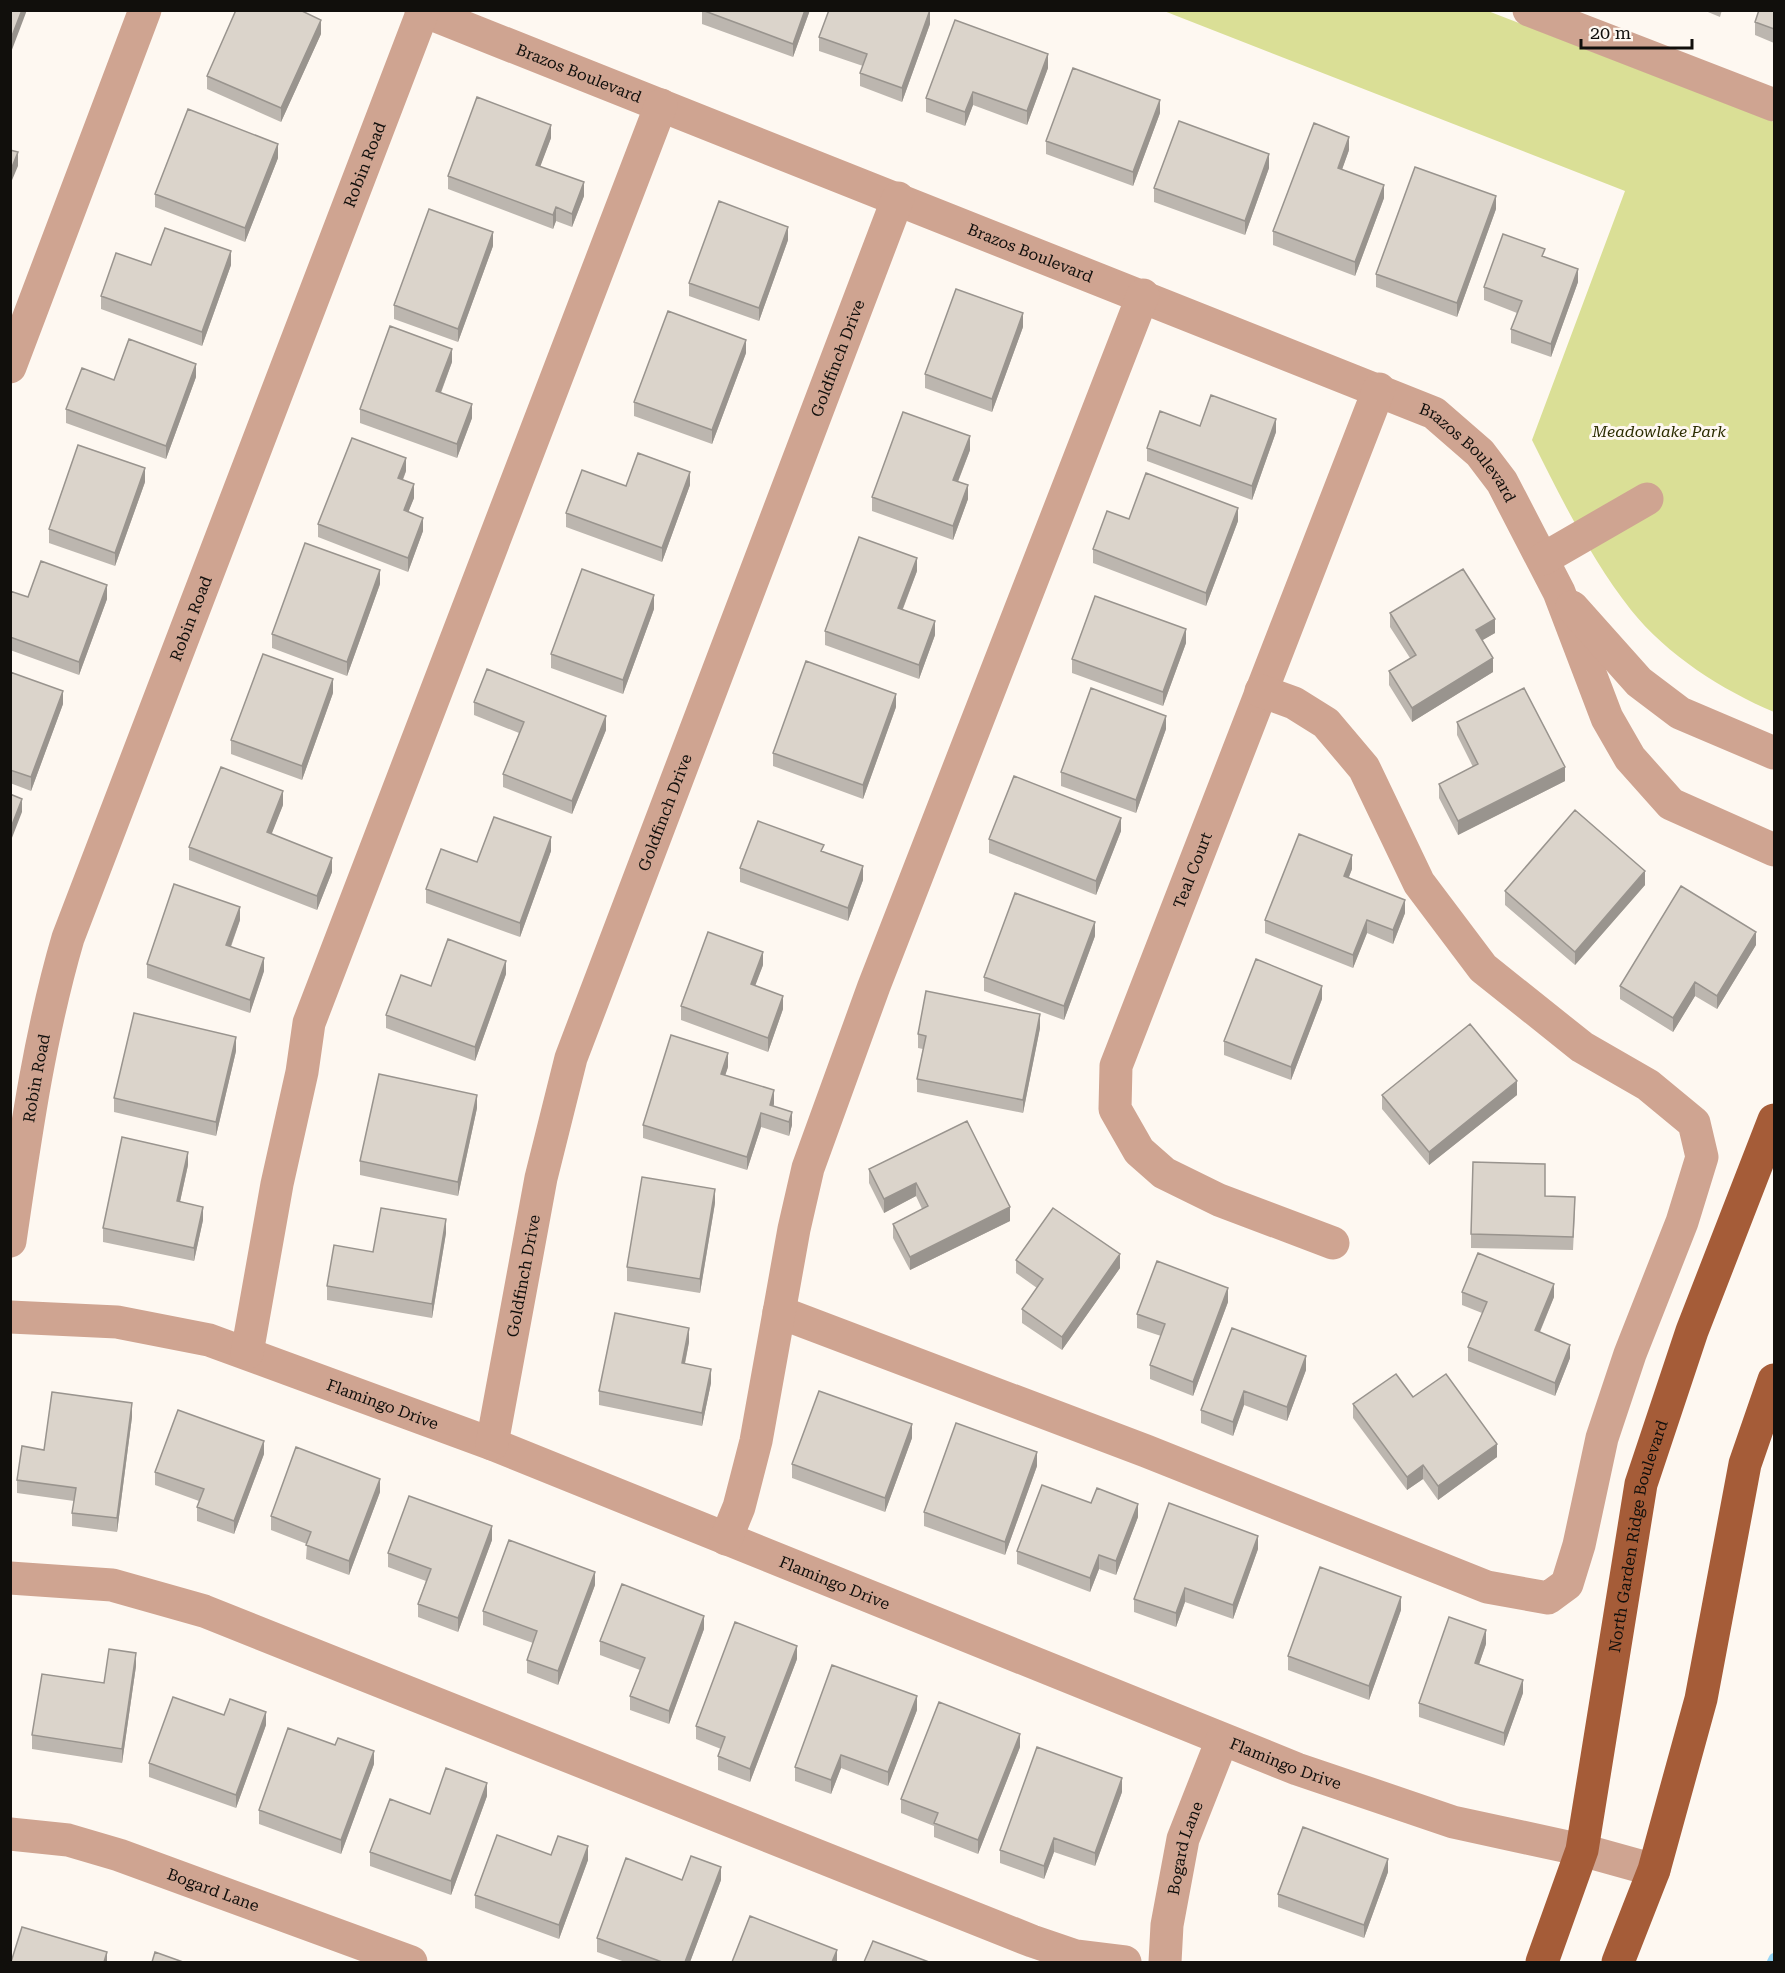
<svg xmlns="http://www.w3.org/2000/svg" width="1785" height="1973" font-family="'Roboto Serif',serif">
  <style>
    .green { fill: #dadf96 }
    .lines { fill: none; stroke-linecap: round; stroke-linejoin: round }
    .stream { stroke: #97d5f4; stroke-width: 10 }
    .minor { stroke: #cfa491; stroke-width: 33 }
    .major { stroke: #a55c38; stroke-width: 33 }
    .wall { fill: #bcb6af }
    .shaded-wall { fill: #99948e }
    .building { fill: #dbd4cb; stroke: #99948e; stroke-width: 1.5 }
    .labels { text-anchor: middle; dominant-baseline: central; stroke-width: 6; stroke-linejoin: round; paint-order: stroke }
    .street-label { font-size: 16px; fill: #110f0c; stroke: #fef8f1 }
    .park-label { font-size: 16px; font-style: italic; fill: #2b2c00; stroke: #fef8f1 }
  </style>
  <rect width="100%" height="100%" fill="#fef8f1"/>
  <!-- green -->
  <path class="green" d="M1164,11H1488L1774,122V712C1722,690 1667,655 1631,610C1591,559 1561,498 1532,440L1625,191Z"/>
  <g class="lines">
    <!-- stream -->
    <path class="stream" d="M1772,1962L1774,1958"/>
    <!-- minor -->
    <g class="minor">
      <path id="s1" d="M421,10L1434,413L1480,453L1502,482L1559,592L1607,718L1630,758L1671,804L1774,850"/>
      <path d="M1529,10L1774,105"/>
      <path d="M10,367L145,10"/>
      <path d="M1543,559L1647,499"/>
      <path d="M1572,607L1639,682L1680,713L1774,753"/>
      <path id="s2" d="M10,1241C25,1139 39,1037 68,938L423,11"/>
      <path id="s3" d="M1333,1243L1219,1200L1164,1173L1139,1151L1115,1109L1116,1066L1379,389"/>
      <path d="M779,1312L1146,1451L1487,1587L1548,1598L1567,1584L1579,1545L1602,1438L1630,1354L1682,1222L1702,1157L1694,1123L1648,1085L1582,1047L1483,968L1419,883L1364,768L1326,723L1294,703L1261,691"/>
      <path id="s4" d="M10,1317L117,1322L209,1340L492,1444L1297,1769L1453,1822L1582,1850L1654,1870"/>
      <path d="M247,1353L277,1184L302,1072L309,1023L661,105"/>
      <path id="s5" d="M492,1444L541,1178L571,1058L898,198"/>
      <path d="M726,1539L739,1507L756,1441L794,1229L808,1168L874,986L1143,295"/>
      <path d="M10,1578L112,1585L204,1611L1032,1941L1076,1956L1125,1962"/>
      <path id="s6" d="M10,1834L68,1840L119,1855L411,1962"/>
      <path id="s7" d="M1165,1962L1167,1925L1183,1839L1222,1740"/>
    </g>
    <!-- major -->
    <g class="major">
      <path id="s8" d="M1542,1962L1582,1850L1641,1484L1692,1331L1774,1120"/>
      <path d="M1618,1962L1654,1870L1701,1699L1745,1464L1774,1380"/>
    </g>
  </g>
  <!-- wall -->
  <path class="wall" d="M702,10H810L793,57L702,24Z
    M1703,10H1722L1720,17Z
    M1774,10V43L1755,35V22Z
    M930,24L902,102L860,86V73L863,66L819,51V37Z
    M321,34L281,122L207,89V76Z
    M1048,68L1027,125L973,105L965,126L926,112V98Z
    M1160,113L1133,186L1046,154V141Z
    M551,138L540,166L584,196L572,227L556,221L553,229L448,189V176Z
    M1349,150L1342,169L1384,198L1355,276L1273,245V231Z
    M278,158L245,242L155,207V194Z
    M1269,168L1245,235L1154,202V188Z
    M1496,209L1457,317L1376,287V274Z
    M788,240L759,321L689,296V283Z
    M493,246L458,342L394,319V305Z
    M1545,257L1578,282L1551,357L1511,343V329L1517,313L1484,300V287Z
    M151,265H231L202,346L101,309V296Z
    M1023,327L992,412L925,388V374Z
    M746,353L712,444L634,416V402Z
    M452,362L441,393L472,418L457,458L360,423V409Z
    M196,377L166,459L66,423V409L114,380Z
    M1276,432L1252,500L1147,461V448Z
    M970,450L958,482L968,499L953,540L872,511V497Z
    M406,471L403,480L414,498L408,512L423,531L408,572L318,537V524Z
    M145,482L115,566L49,543V529Z
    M690,485L662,562L566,527V513L626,486Z
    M1238,521L1206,606L1093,563V549Z
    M917,571L903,609L935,635L919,679L825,645V631Z
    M380,584L347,676L272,648V634Z
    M10,591L28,597L107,599L79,675L10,650Z
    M654,609L623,694L551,668V654Z
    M1390,613L1495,633L1482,640L1493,672L1412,722L1389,685V671L1410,658L1390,627Z
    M1186,643L1163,706L1072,673V659Z
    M10,672L63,704L31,791L10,783Z
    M333,693L302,780L231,754V740Z
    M474,702L606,730L572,814L503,787V774L519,733L474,715Z
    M896,707L863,799L773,766V753Z
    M1457,722L1565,781L1458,835L1439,798V784L1473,767L1457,735Z
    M1166,729L1136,813L1061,786V772Z
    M283,805L271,834L332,872L317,910L189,860V847Z
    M1121,831L1096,895L989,853V839Z
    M551,851L520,937L426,903V889L477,862Z
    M824,852L863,880L848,921L740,882V868Z
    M1352,869L1349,877L1405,913L1393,944L1367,933L1353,968L1265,933V920Z
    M1645,885L1575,965L1505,905V891Z
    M240,920L231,947L264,971L250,1013L147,978V964Z
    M1095,936L1064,1020L984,991V977Z
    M1756,945L1717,1009L1695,996L1673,1032L1620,999V986Z
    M763,965L755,985L783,1009L768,1052L681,1020V1006Z
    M506,974L475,1061L386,1028V1015L431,986Z
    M1322,999L1291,1080L1224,1055V1041Z
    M1040,1028L1023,1113L917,1092V1079L923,1049L918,1048V1034Z
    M236,1051L216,1136L114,1112V1098Z
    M728,1067L725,1075L774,1104L773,1106L792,1125L789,1136L761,1127L747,1170L643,1138V1125Z
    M1382,1095H1517L1429,1165L1382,1109Z
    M477,1108L458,1196L360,1175V1161Z
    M967,1121L1010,1221L910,1270L893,1238V1224L922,1209L916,1196L884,1213L869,1183V1169Z
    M188,1165L180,1202L203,1220L194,1261L103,1242V1228Z
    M1545,1196L1575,1210L1573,1250L1471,1248V1234Z
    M715,1203L700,1293L627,1281V1267Z
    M446,1233L432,1318L327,1300V1286L373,1252Z
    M1016,1260L1120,1268L1062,1350L1022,1323V1309L1037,1288L1016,1273Z
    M1462,1292L1554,1297L1540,1332L1570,1358L1555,1396L1468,1361V1347L1482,1313L1462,1305Z
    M1228,1302L1193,1396L1150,1379V1365L1161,1336L1137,1328V1314Z
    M1232,1328L1306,1370L1287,1421L1244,1405L1233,1436L1201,1423V1410Z
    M689,1342L685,1364L711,1383L702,1426L599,1405V1391Z
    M1413,1397L1497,1457L1438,1500L1423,1479L1407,1490L1353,1418V1404Z
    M132,1417L117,1532L72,1526V1513L74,1501L17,1493V1480L44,1450Z
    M912,1438L885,1512L792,1478V1464Z
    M264,1454L234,1534L197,1521V1507L199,1501L155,1485V1472Z
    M1037,1466L1005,1555L924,1526V1512Z
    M380,1492L349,1575L306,1559L307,1544L271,1530V1516Z
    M1091,1503L1138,1517L1116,1575L1099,1569L1090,1592L1017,1564V1551Z
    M492,1540L458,1632L418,1617V1604L426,1581L388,1567V1553Z
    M1258,1549L1233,1619L1185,1602L1176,1627L1134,1612V1599Z
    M595,1585L558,1685L527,1673V1660L533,1643L483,1625V1611Z
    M1401,1610L1369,1700L1288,1670V1656Z
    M704,1629L669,1724L630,1710V1696L640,1670L600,1655V1641Z
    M1486,1644L1479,1664L1523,1693L1504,1746L1419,1717V1703Z
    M797,1659L750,1782L718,1770V1756L721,1749L696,1739V1726Z
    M136,1666L122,1763L32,1749V1735L104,1683Z
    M917,1710L888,1786L841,1768L831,1794L795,1781V1767Z
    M224,1715L266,1725L236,1808L149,1777V1763Z
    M1020,1747L978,1854L934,1837V1826L901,1813V1799Z
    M374,1764L341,1854L259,1824V1810Z
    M1122,1792L1095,1866L1054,1852L1044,1879L1000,1863V1850Z
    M487,1796L451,1895L370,1866V1852L430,1814Z
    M551,1855L588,1860L559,1939L475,1908V1895Z
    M1388,1872L1364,1938L1278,1907V1894Z
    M721,1880L690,1962H625L597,1952V1938Z"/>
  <!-- shaded-wall -->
  <path class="shaded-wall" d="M22,10H27L10,55V41Z
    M805,10H810L793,57V44Z
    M930,10V24L902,102V88Z
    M321,20V34L281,122V108Z
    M1048,54V68L1027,125V111Z
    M973,92V105L965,126V112Z
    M1160,100V113L1133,186V172Z
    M551,125V138L536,178V165Z
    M1349,137V150L1338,181V168Z
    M278,144V158L245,242V228Z
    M18,152V166L10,185V172Z
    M1269,154V168L1245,235V221Z
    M584,182V196L572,227V214Z
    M1384,185V198L1355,276V262Z
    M1496,196V209L1457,317V303Z
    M556,207V221L553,229V215Z
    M788,227V240L759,321V308Z
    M493,232V246L458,342V329Z
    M231,251V265L202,346V332Z
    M1578,269V282L1551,357V344Z
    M1023,313V327L992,412V399Z
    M746,340V353L712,444V430Z
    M452,349V362L436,405V391Z
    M196,364V377L166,459V446Z
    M472,404V418L457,458V444Z
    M1276,419V432L1252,500V486Z
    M970,436V450L953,494V480Z
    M406,458V471L398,491V478Z
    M145,468V482L115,566V553Z
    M690,472V485L662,562V548Z
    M414,484V498L404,523V510Z
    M968,485V499L953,540V526Z
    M1238,508V521L1206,606V593Z
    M423,518V531L408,572V558Z
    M917,558V571L898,621V608Z
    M380,570V584L347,676V662Z
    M107,585V599L79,675V662Z
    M654,595V609L623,694V680Z
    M1495,619V633L1476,644V630Z
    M935,621V635L919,679V665Z
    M1186,629V643L1163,706V692Z
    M1493,658V672L1412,722V708Z
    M333,679V693L302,780V766Z
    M63,691V704L31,791V777Z
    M896,694V707L863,799V785Z
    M606,716V730L572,814V801Z
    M1166,716V729L1136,813V800Z
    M1565,767V781L1458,835V821Z
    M283,791V805L267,846V832Z
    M22,799V812L10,843V830Z
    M1121,818V831L1096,895V881Z
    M551,837V851L520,937V923Z
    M1352,855V869L1344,889V876Z
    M332,858V872L317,910V896Z
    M863,866V880L848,921V908Z
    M1645,871V885L1575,965V952Z
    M1405,900V913L1393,944V930Z
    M240,907V920L226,959V945Z
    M1367,920V933L1353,968V955Z
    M1095,922V936L1064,1020V1006Z
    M1756,932V945L1717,1009V996Z
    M763,952V965L751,997V984Z
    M264,958V971L250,1013V1000Z
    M506,961V974L475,1061V1047Z
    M1695,982V996L1673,1032V1018Z
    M1322,986V999L1291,1080V1067Z
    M783,996V1009L768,1052V1038Z
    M1040,1014V1028L1023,1113V1100Z
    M236,1037V1051L216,1136V1122Z
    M728,1053V1067L721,1088V1074Z
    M1517,1081V1095L1429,1165V1152Z
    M774,1090V1104L770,1116V1105Z
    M477,1095V1108L458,1196V1182Z
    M792,1112V1125L789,1136V1122Z
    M761,1113V1127L747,1170V1157Z
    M188,1152V1165L177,1215V1201Z
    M916,1183V1196L884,1213V1199Z
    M715,1189V1203L700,1293V1279Z
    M203,1207V1220L194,1261V1248Z
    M1010,1207V1221L910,1270V1257Z
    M446,1219V1233L432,1318V1304Z
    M1120,1254V1268L1062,1350V1337Z
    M1554,1284V1297L1535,1343V1330Z
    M1228,1288V1302L1193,1396V1382Z
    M689,1328V1342L682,1377V1363Z
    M1570,1345V1358L1555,1396V1383Z
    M1306,1356V1370L1287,1421V1407Z
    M711,1369V1383L702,1426V1413Z
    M1244,1391V1405L1233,1436V1422Z
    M132,1403V1417L117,1532V1518Z
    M912,1424V1438L885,1512V1498Z
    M264,1441V1454L234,1534V1521Z
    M1497,1444V1457L1438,1500V1486Z
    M1037,1452V1466L1005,1555V1542Z
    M1423,1465V1479L1407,1490V1477Z
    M380,1479V1492L349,1575V1561Z
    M1138,1504V1517L1116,1575V1561Z
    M492,1526V1540L458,1632V1618Z
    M1258,1536V1549L1233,1619V1605Z
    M1099,1555V1569L1090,1592V1578Z
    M595,1572V1585L558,1685V1671Z
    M1185,1588V1602L1176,1627V1613Z
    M1401,1597V1610L1369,1700V1686Z
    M704,1616V1629L669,1724V1711Z
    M1486,1630V1644L1475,1676V1663Z
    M797,1646V1659L750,1782V1769Z
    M136,1653V1666L122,1763V1749Z
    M1523,1680V1693L1504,1746V1733Z
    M917,1696V1710L888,1786V1772Z
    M266,1712V1725L236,1808V1795Z
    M1020,1734V1747L978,1854V1840Z
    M374,1751V1764L341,1854V1840Z
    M841,1755V1768L831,1794V1780Z
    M1122,1778V1792L1095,1866V1853Z
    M487,1783V1796L451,1895V1881Z
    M1054,1838V1852L1044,1879V1866Z
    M588,1846V1860L559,1939V1925Z
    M1388,1859V1872L1364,1938V1925Z
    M721,1867V1880L690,1962H685Z
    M837,1950V1962H832Z
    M107,1952V1962H104Z"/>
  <!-- building -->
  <path class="building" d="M10,10H22L10,41Z
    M236,10H300L321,20L281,108L207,76Z
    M702,10H805L793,44Z
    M829,10H930L902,88L860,73L867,54L819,37Z
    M1759,10H1774V29L1755,22Z
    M955,20L1048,54L1027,111L973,92L965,112L926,98Z
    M1073,68L1160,100L1133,172L1046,141Z
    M477,97L551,125L536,165L584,182L572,214L556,207L553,215L448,176Z
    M188,109L278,144L245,228L155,194Z
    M1179,121L1269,154L1245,221L1154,188Z
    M1314,123L1349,137L1338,168L1384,185L1355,262L1273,231Z
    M10,150L18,152L10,172Z
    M1415,167L1496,196L1457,303L1376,274Z
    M719,201L788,227L759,308L689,283Z
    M429,209L493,232L458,329L394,305Z
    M165,228L231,251L202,332L101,296L116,253L151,265Z
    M1503,234L1545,249L1542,256L1578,269L1551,344L1511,329L1522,301L1484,287Z
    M956,289L1023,313L992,399L925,374Z
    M668,311L746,340L712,430L634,402Z
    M390,326L452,349L436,391L472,404L457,444L360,409Z
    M129,339L196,364L166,446L66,409L82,368L114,380Z
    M1211,395L1276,419L1252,486L1147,448L1160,411L1200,426Z
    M903,412L970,436L953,480L968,485L953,526L872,497Z
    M352,438L406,458L398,478L414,484L404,510L423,518L408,558L318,524Z
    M78,445L145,468L115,553L49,529Z
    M638,453L690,472L662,548L566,513L582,470L626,486Z
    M1146,473L1238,508L1206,593L1093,549L1107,511L1129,519Z
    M859,537L917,558L898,608L935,621L919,665L825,631Z
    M305,543L380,570L347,662L272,634Z
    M41,561L107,585L79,662L10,637V591L28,597Z
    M582,569L654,595L623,680L551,654Z
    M1463,569L1495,619L1476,630L1493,658L1412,708L1389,671L1416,655L1390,613Z
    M1095,596L1186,629L1163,692L1072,659Z
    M263,654L333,679L302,766L231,740Z
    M806,661L896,694L863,785L773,753Z
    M487,669L606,716L572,801L503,774L524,722L474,702Z
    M10,672L63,691L31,777L10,770Z
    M1091,688L1166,716L1136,800L1061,772Z
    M1524,688L1565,767L1458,821L1439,784L1478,764L1457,722Z
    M221,767L283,791L267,832L332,858L317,896L189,847Z
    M1014,776L1121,818L1096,881L989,839Z
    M10,794L22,799L10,830Z
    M1575,810L1645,871L1575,952L1505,891Z
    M494,817L551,837L520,923L426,889L441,849L477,862Z
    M758,821L824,845L821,851L863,866L848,908L740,868Z
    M1299,834L1352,855L1344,876L1405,900L1393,930L1367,920L1353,955L1265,920Z
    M174,884L240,907L226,945L264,958L250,1000L147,964Z
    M1681,886L1756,932L1717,996L1695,982L1673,1018L1620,986Z
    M1015,893L1095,922L1064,1006L984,977Z
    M708,932L763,952L751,984L783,996L768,1038L681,1006Z
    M448,939L506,961L475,1047L386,1015L401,975L431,986Z
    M1256,959L1322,986L1291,1067L1224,1041Z
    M926,991L1040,1014L1023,1100L917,1079L926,1036L918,1034Z
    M134,1013L236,1037L216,1122L114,1098Z
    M1470,1024L1517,1081L1429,1152L1382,1095Z
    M671,1035L728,1053L721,1074L774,1090L770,1105L792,1112L789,1122L761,1113L747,1157L643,1125Z
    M379,1074L477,1095L458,1182L360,1161Z
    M967,1121L1010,1207L910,1257L893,1224L928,1206L916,1183L884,1199L869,1169Z
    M122,1137L188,1152L177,1201L203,1207L194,1248L103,1228Z
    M1473,1162L1545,1164V1196L1575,1197L1573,1237L1471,1234Z
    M642,1177L715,1189L700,1279L627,1267Z
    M381,1208L446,1219L432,1304L327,1286L334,1245L373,1252Z
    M1053,1208L1120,1254L1062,1337L1022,1309L1043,1279L1016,1260Z
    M1478,1253L1554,1284L1535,1330L1570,1345L1555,1383L1468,1347L1487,1302L1462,1292Z
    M1157,1261L1228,1288L1193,1382L1150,1365L1165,1324L1137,1314Z
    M615,1313L689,1328L682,1363L711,1369L702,1413L599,1391Z
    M1232,1328L1306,1356L1287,1407L1244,1391L1233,1422L1201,1410Z
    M1396,1374L1413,1397L1446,1374L1497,1444L1438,1486L1423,1465L1407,1477L1353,1404Z
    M819,1391L912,1424L885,1498L792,1464Z
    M52,1392L132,1403L117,1518L72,1513L76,1488L17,1480L22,1446L44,1450Z
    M178,1410L264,1441L234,1521L197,1507L204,1489L155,1472Z
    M956,1423L1037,1452L1005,1542L924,1512Z
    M296,1447L380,1479L349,1561L306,1545L311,1532L271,1516Z
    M1042,1485L1091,1503L1097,1488L1138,1504L1116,1561L1099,1555L1090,1578L1017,1551Z
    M409,1496L492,1526L458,1618L418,1604L431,1569L388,1553Z
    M1169,1503L1258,1536L1233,1605L1185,1588L1176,1613L1134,1599Z
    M509,1540L595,1572L558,1671L527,1660L537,1631L483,1611Z
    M1320,1567L1401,1597L1369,1686L1288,1656Z
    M622,1584L704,1616L669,1711L630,1696L645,1658L600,1641Z
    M1449,1617L1486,1630L1475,1663L1523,1680L1504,1733L1419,1703Z
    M735,1622L797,1646L750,1769L718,1756L725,1737L696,1726Z
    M109,1649L136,1653L122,1749L32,1735L42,1674L104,1683Z
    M832,1665L917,1696L888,1772L841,1755L831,1780L795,1767Z
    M173,1697L224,1715L230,1699L266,1712L236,1795L149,1763Z
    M939,1702L1020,1734L978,1840L934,1823L938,1813L901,1799Z
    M288,1728L335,1745L338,1738L374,1751L341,1840L259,1810Z
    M1037,1747L1122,1778L1095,1853L1054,1838L1044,1866L1000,1850Z
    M446,1768L487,1783L451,1881L370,1852L390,1799L430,1814Z
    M1303,1827L1388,1859L1364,1925L1278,1894Z
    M497,1835L551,1855L558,1836L588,1846L559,1925L475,1895Z
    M691,1856L721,1867L685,1962H662L597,1938L626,1858L682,1880Z
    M750,1916L837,1950L832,1962H732Z
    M22,1927L107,1952L104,1962H11Z
    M873,1941L929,1962H864Z
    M155,1952L183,1962H152Z"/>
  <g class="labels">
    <!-- street labels -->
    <g class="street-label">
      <text stroke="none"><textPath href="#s1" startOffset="170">Brazos Boulevard</textPath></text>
      <text stroke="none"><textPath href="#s2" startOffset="1137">Robin Road</textPath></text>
      <text stroke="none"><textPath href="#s1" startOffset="656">Brazos Boulevard</textPath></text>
      <text stroke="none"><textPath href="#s5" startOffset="1143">Goldfinch Drive</textPath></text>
      <text stroke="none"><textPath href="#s1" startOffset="1142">Brazos Boulevard</textPath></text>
      <text stroke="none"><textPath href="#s2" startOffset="651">Robin Road</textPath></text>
      <text stroke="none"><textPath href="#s5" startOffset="657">Goldfinch Drive</textPath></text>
      <text stroke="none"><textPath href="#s3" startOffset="518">Teal Court</textPath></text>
      <text stroke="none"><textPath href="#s2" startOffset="165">Robin Road</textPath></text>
      <text stroke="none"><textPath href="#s5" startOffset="171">Goldfinch Drive</textPath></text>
      <text stroke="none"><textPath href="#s4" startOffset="386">Flamingo Drive</textPath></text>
      <text stroke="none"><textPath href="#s8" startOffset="438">North Garden Ridge Boulevard</textPath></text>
      <text stroke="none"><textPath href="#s4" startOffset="872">Flamingo Drive</textPath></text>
      <text stroke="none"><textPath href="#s4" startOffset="1358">Flamingo Drive</textPath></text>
      <text stroke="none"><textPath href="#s7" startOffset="116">Bogard Lane</textPath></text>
      <text stroke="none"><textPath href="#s6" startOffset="212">Bogard Lane</textPath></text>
    </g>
    <!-- park labels -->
    <g class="park-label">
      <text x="1659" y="431">Meadowlake Park</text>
    </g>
  </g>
  <!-- border -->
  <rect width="1785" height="1973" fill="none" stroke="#110f0c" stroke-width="24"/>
  <!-- scale -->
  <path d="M1581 39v9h111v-9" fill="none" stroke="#110f0c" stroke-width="3"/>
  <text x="1590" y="39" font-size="18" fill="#110f0c" stroke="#fef8f1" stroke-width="4.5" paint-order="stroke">20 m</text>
</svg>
